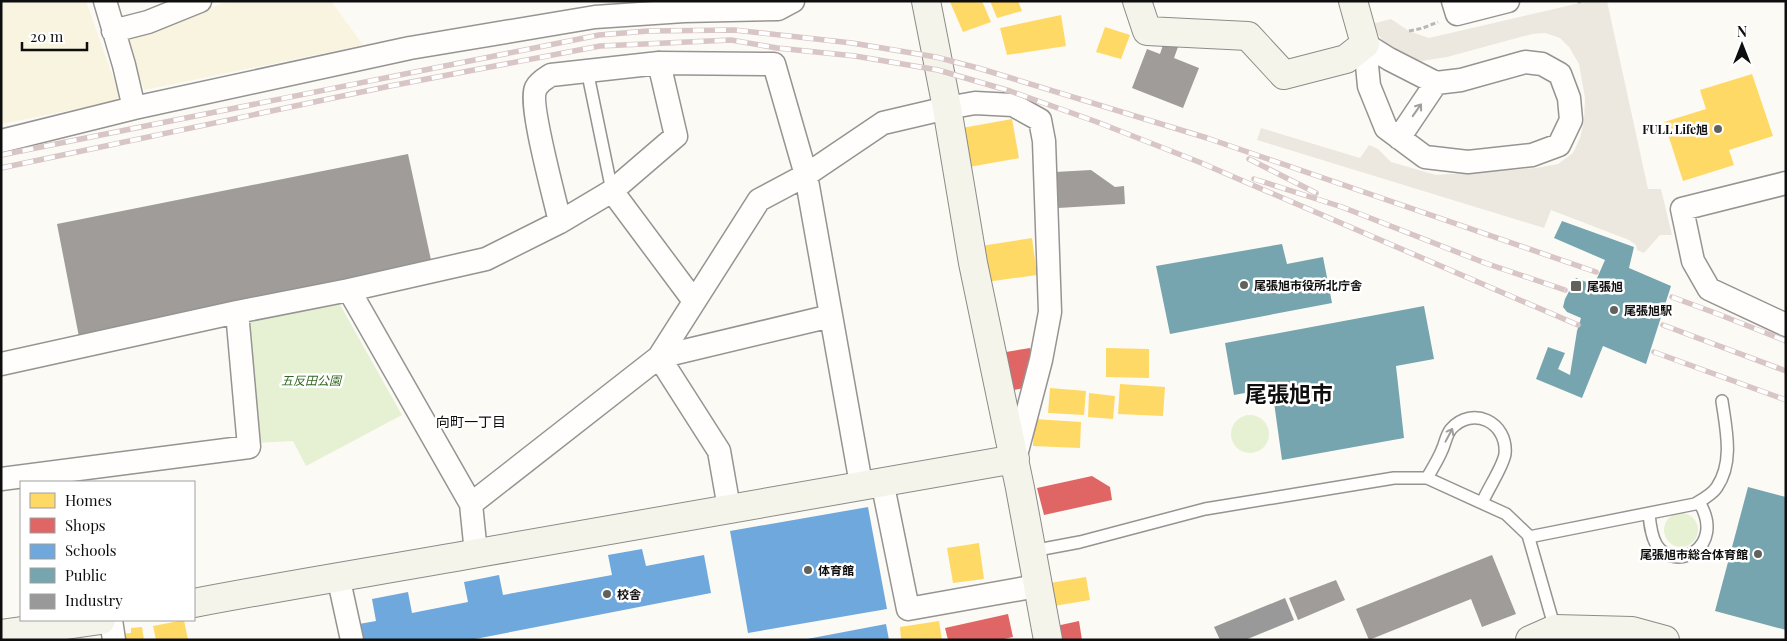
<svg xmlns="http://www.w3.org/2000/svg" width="1787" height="641" font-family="'Playfair Display','Noto Sans JP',serif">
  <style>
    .farmland { fill: #f8f4e0 }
    .green { fill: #e6f1d4 }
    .plaza { fill: #ece8df }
    .homes { fill: #ffd966 }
    .shops { fill: #e06666 }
    .schools { fill: #6fa8dc }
    .public { fill: #76a5af }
    .industry { fill: #999 }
    .building { fill: #9f9c99 }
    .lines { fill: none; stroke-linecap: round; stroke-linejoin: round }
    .lane-casing { stroke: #959492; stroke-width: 14 }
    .street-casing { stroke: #959492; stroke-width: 25 }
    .secondary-casing { stroke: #8c8b88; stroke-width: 30 }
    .path { stroke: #b8b8b7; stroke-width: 3; stroke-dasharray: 5 2.5; stroke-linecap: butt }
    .lane { stroke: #fffefd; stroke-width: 11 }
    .street { stroke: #fffefd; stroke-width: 22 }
    .secondary { stroke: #f5f4eb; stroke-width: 28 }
    .rail-casing { stroke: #d8c5c6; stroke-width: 5.5 }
    .rail { stroke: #fff; stroke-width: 4; stroke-dasharray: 11; stroke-linecap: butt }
    .oneway { stroke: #9f9e9d }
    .poi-dot { fill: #61615e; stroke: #fff; stroke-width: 2 }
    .labels { text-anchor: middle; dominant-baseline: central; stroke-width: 5; stroke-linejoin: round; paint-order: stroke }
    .poi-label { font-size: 12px; font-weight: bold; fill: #0e0e0e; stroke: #fff; text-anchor: start }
    .park-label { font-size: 12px; font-style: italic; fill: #30661f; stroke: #fff }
    .neighbourhood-label { font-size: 14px; fill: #0e0e0e; stroke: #fff }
    .town-label { font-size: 22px; font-weight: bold; fill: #0e0e0e; stroke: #fff }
  </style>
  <rect width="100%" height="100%" fill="#fcfaf4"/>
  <!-- farmland -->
  <path class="farmland" d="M1,1H86L121,100L1,124Z
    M229,1H331L363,45L144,90L127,38Z"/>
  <!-- green -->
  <path class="green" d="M338,301L402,415L306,466L293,441L256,443L240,321Z
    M1231 434a19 19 0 1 1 38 0a19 19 0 1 1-38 0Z
    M1664 530a17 17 0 1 1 34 0a17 17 0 1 1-34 0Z"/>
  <!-- plaza -->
  <path class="plaza" d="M1588,1H1607L1648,189H1661L1672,235H1660L1644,253L1637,250L1636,245L1629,240L1551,210L1544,228L1257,140L1261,128L1360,158L1369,145L1378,149L1391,162L1436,175L1536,168L1558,164L1573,153L1580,138L1584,121L1585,98L1579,64L1569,47L1560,38L1545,33L1532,34L1447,57L1422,61L1407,58L1394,53L1382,40L1372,24L1391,19L1409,31L1429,38Z"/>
  <!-- homes -->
  <path class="homes" d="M952,1H982L991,22L963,32L950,2Z
    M990,1H1018L1022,11L997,18Z
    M1061,15L1066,46L1007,55L1000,28Z
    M1105,27L1130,35L1121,59L1096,52Z
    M1752,74L1773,136L1729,150L1734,165L1683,181L1664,122L1706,109L1700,90Z
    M1012,119L1019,158L969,167L962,128Z
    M1032,238L1037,275L986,282L981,246Z
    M1106,348L1149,349V378L1106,377Z
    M1120,384L1165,387L1163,416L1118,414Z
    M1050,388L1086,391L1084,415L1048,413Z
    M1089,393L1115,396L1113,419L1088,417Z
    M1034,419L1081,422L1080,448L1033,446Z
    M979,543L984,579L953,583L947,548Z
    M1086,577L1090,600L1054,606L1050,583Z
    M184,620L188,640H156L153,626Z
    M939,621L942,640H901L900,627Z
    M142,627L144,640H122V634L131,633V628Z"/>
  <!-- shops -->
  <path class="shops" d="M1030,348L1034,362L1025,388L1008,391L1000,353Z
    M1092,476L1110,487L1112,500L1044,515L1037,488Z
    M1008,614L1013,637L1000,640H948L945,628Z
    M1079,621L1082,640H1059L1056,626Z"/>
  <!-- schools -->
  <path class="schools" d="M868,507L887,609L748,633L730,531Z
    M642,549L646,566L704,555L711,593L470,640H362L359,624L376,621L372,599L408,592L412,613L468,602L464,582L499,575L503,595L612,575L608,555Z
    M886,624L889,640H807V639Z"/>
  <!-- public -->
  <path class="public" d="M1562,221L1634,247L1629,268L1671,286L1646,364L1603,346L1582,398L1536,379L1548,347L1565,353L1558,369L1570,375L1577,331L1581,318L1567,312L1563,307L1565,299L1576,278L1594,285L1605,260L1554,238Z
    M1282,244L1287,264L1323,257L1332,303L1170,334L1156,266Z
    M1424,306L1434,359L1396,366L1404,438L1282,460L1272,388L1234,395L1225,343Z
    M1748,487L1786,497V630L1715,611Z"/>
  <!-- industry -->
  <path class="industry" d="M1285,598L1294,620L1245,640H1220L1214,627Z"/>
  <!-- building -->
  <path class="building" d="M1164,42L1178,47L1174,58L1199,68L1183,108L1132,88L1147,49L1160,54Z
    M408,154L431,260L79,337L57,224Z
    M1091,170L1115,187L1124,186L1125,204L1058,208L1055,172Z
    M1492,555L1516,614L1482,627L1471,599L1369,640L1356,609Z
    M1336,580L1345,600L1298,620L1289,598Z"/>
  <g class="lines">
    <defs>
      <path id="lane" d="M587,70L612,191
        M1427,478C1432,469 1438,460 1442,450C1445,444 1446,435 1451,429C1472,405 1508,422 1505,454C1503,467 1487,490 1482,503
        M1649,514C1650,524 1651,535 1656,544C1674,574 1727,548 1699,502
        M1529,537L1695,504C1702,500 1713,494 1717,487C1734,462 1726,429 1722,401
        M1032,551L1080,542L1205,509L1394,478H1427L1506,514L1528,535L1555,629"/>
      <path id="street" d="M105,1L124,65L134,108
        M1453,1L1457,14L1508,1
        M113,31L148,22L200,1
        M1365,44L1389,59L1436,83L1461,80L1525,62L1542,64L1560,74L1569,98L1571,120L1559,145L1532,155L1468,162L1425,157L1386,128L1369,86Z
        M1399,138L1436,83
        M1,141L134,108L410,48L595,17L684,11L778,9L793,1
        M1786,183L1682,209L1693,261L1709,289L1786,325
        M612,191L694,301
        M560,222C555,199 528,103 536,88C540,81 545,79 551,75L659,63L774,64L806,175L861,484
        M349,290L471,504L476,553
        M1,364L237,312L349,290L486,259L560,222L612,191L676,136L659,63
        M1,479L249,447L237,312
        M882,481L908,609L1037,586
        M471,504L659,357L759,200L806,175L883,123L947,108L975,103L1013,105L1040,120L1044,141L1050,312L1041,360L1015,459
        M729,508L719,451L659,357L831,316
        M338,576L352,640
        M111,620L114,640"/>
      <path id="secondary" d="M926,1L947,108L973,263L1020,488L1048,640
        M1137,1L1147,31L1248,36L1284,75L1346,59L1365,44L1353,1
        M194,603C288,585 383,570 478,553C657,521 836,489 1015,459
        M1,634L101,620
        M1530,640L1555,629L1632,631L1665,640"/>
    </defs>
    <!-- lane casing -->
    <use href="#lane" class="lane-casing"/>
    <!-- street casing -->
    <use href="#street" class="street-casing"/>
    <!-- secondary casing -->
    <use href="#secondary" class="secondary-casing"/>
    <!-- path -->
    <path class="path" d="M1579,1L1580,3
      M1409,31L1423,28L1438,22"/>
    <!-- lane -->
    <use href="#lane" class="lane"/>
    <!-- street -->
    <use href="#street" class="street"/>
    <!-- secondary -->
    <use href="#secondary" class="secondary"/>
    <defs>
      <path id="rail" d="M1,155L599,35L648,31L734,30L852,43L936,57L978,68L1207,138L1596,272
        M1249,159L1316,193
        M1,168L390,86L600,46L731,40L777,48L855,56L938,70L1010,91L1097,122L1199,162L1578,325
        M1254,179L1342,207L1485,263L1565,290
        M1672,297L1718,314L1786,341
        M1663,325L1786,371
        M1654,352L1786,400"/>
    </defs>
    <!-- rail casing -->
    <use href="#rail" class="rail-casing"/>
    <!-- rail -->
    <use href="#rail" class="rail"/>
  </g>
  <!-- one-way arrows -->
  <defs><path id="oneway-shaft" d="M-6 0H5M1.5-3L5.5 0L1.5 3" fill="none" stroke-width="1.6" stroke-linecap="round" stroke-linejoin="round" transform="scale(1.25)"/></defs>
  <g class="oneway">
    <use href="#oneway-shaft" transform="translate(1417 110) rotate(-55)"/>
    <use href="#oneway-shaft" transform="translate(1449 435) rotate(-62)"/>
  </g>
  <!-- markers -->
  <g class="poi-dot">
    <circle cx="1718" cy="129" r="5"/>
    <circle cx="1244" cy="285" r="5"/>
    <rect x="1570" y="280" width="12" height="12" rx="2.5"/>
    <circle cx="1614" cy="310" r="5"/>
    <circle cx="1758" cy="554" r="5"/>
    <circle cx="808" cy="570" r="5"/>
    <circle cx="607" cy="594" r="5"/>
  </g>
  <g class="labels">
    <!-- poi labels -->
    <g class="poi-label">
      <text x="1708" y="129" text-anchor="end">FULL Life旭</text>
      <text x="1254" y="285">尾張旭市役所北庁舎</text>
      <text x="1587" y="286">尾張旭</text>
      <text x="1624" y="310">尾張旭駅</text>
      <text x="1748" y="554" text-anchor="end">尾張旭市総合体育館</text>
      <text x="818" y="570">体育館</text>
      <text x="617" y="594">校舎</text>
    </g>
    <!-- park labels -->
    <g class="park-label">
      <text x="311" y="380">五反田公園</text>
    </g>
    <!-- neighbourhood labels -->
    <g class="neighbourhood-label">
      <text x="471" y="421">向町一丁目</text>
    </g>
    <!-- town labels -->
    <g class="town-label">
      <text x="1289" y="393">尾張旭市</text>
    </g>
  </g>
  <!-- border -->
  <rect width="1787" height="641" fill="none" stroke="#0e0e0e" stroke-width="5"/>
  <!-- legend -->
  <rect x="20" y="481" width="175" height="140" fill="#ffffff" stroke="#9f9f9f"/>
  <rect x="30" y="493" width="25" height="15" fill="#ffd966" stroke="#9f9f9f"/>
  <text x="65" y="506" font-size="15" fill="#0e0e0e">Homes</text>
  <rect x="30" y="518" width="25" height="15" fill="#e06666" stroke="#9f9f9f"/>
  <text x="65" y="531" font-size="15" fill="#0e0e0e">Shops</text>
  <rect x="30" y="544" width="25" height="15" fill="#6fa8dc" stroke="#9f9f9f"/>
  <text x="65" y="556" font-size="15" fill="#0e0e0e">Schools</text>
  <rect x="30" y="568" width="25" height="15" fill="#76a5af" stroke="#9f9f9f"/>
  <text x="65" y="581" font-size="15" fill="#0e0e0e">Public</text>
  <rect x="30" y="594" width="25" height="15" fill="#999999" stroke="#9f9f9f"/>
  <text x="65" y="606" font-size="15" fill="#0e0e0e">Industry</text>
  <!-- north arrow -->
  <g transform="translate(1742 45)" stroke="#ffffff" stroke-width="4" paint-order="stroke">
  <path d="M0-4L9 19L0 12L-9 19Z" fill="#0e0e0e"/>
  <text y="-8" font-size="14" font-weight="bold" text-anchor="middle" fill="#0e0e0e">N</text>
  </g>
  <!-- scale -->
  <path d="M22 42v8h65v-8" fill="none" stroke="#0e0e0e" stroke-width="2.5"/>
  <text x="30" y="42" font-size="15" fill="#0e0e0e" stroke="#ffffff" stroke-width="4" paint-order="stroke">20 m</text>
</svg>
